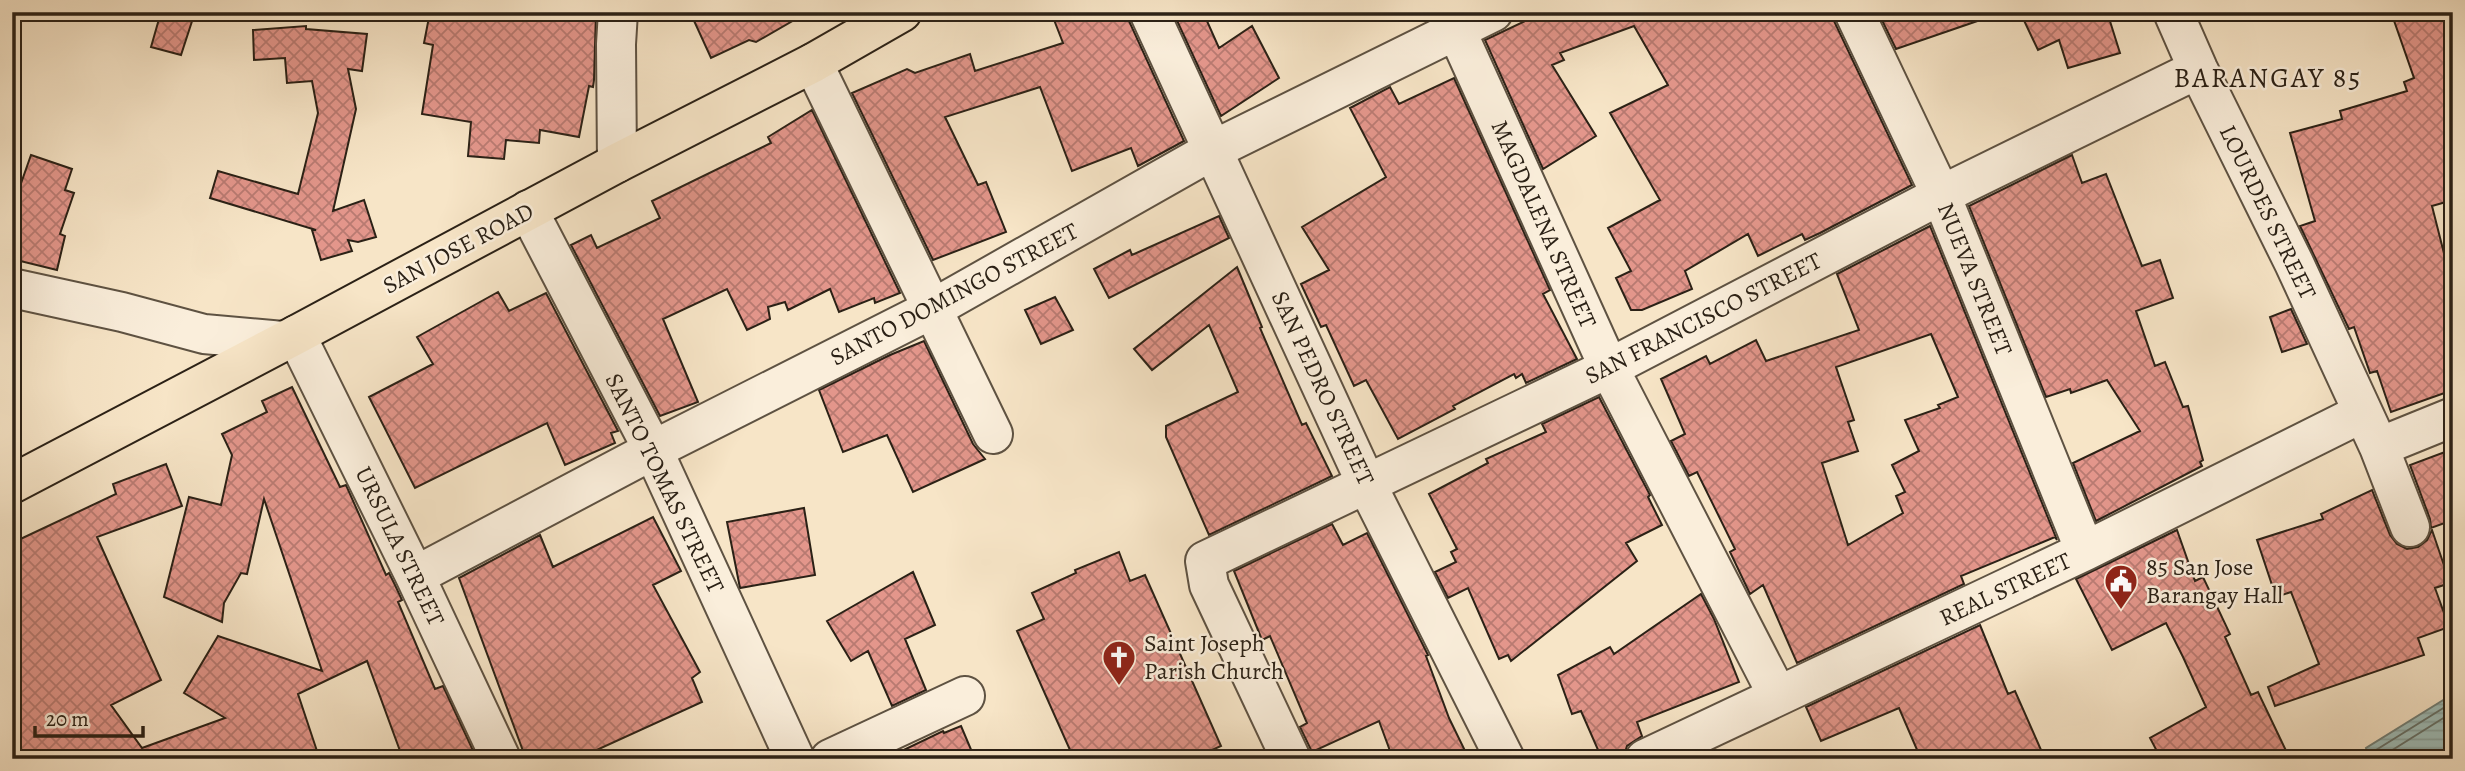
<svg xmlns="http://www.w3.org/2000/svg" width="2465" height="771" font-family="Alegreya,serif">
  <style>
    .water { fill: url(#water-rules); stroke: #707f78; stroke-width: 2 }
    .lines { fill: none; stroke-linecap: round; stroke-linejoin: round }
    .shore { stroke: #647068; stroke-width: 2 }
    .building { fill: url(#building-cross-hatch); stroke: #2b2116; stroke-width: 2; fill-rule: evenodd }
    .minor-casing { stroke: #5e5242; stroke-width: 42 }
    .major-casing { stroke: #2b2116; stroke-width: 42 }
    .minor { stroke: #faeedb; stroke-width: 38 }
    .major { stroke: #f7e5c7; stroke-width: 38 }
    .labels { text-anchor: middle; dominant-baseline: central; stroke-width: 5; stroke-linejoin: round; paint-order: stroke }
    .street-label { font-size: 24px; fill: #2b2116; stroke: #faeedb }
    .poi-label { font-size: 24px; fill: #2b2116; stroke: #faeedb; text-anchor: start }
    .quarter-label { font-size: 28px; letter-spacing: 2px; fill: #2b2116; stroke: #faeedb }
  </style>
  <defs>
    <pattern id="water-rules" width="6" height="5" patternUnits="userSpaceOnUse" patternTransform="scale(1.75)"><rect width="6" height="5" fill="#9ebeba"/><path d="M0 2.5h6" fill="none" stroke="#88a39f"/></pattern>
    <pattern id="building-cross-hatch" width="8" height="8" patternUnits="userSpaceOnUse" patternTransform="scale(1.75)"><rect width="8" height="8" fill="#e3968b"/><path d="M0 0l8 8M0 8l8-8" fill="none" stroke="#b87a71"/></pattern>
  </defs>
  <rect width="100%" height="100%" fill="#f7e5c7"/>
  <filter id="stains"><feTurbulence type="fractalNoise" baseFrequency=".00286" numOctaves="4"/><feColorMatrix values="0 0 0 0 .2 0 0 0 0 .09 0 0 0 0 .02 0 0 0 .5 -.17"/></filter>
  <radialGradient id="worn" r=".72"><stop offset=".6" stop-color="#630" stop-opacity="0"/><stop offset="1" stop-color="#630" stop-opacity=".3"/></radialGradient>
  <!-- water -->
  <path class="water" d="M2453,694V759H2369L2366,748Z"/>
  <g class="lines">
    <!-- shore -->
    <path class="shore" d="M2375,759L2376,750L2453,702
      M2384,759L2386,754L2453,712"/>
  </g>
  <!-- building -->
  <path class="building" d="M161,12H195L181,55L151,47Z
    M430,12H596L594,80L593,87L589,86L579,137L540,130L539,143L506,140L504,159L468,156L471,122L422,114L433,45L424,43Z
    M690,12H808L756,42L749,40L711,58Z
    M1051,12H1128L1129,21L1184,141L1138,166L1131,148L1072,171L1040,87L945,117L978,185L986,182L1006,232L933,260L852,93L907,69L915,73L970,54L975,71L1063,43Z
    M1173,12H1203L1219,48L1252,26L1279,78L1221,116Z
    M1544,12H1832L1834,21L1912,185L1820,233L1805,240L1802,234L1758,256L1748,234L1685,271L1692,289L1642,310H1631L1616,278L1631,271L1608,228L1660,200L1610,113L1668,85L1634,26L1560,53L1564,60L1552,65L1596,136L1543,169L1485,40Z
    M1878,12H1988L1989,17L1896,49Z
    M2020,12H2121L2109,18L2120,53L2068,68L2059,40L2038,50Z
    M2391,12H2446L2453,32V200L2432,206L2453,289V390L2391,412L2377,371L2370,373L2354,327L2349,329L2300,226L2315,221L2290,133L2342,119L2340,111L2407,91L2404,82L2414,78Z
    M306,26V29L367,34L362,71L348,69L356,109L333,211L364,200L376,237L358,242L348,240L352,251L321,260L312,230H316L210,198L218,171L298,194L318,113L312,81L287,83L285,58L254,60L253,30Z
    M1454,78L1550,290L1543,294L1577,359L1526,383L1522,374L1516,378L1514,374L1453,406L1455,409L1398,439L1366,380L1354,386L1326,325L1321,327L1301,284L1329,270L1302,227L1386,177L1350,108L1390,87L1399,104Z
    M812,110L900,293L875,303L874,298L839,312L830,289L788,310L785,302L768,307L770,319L747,330L727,289L663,319L698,402L660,416L571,245L591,235L597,248L660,218L652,201L771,143L768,137Z
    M31,155L72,169L65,190L74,193L60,234L65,236L57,270L12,259V209Z
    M2072,155L2082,183L2106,174L2142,266L2160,260L2173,298L2136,311L2155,366L2165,362L2183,407L2188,406L2203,460L2200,462L2202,466L2096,521L2073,463L2140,431L2107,380L2071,393L2070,389L2046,397L1969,206Z
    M1219,216L1229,238L1109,298L1094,269L1130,250L1132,255Z
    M1930,226L2057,540L2055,537L1961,576L1964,584L1797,663L1763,585L1750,594L1730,552L1735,549L1697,472L1689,476L1671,441L1685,434L1661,379L1706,356L1710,364L1756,340L1766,361L1859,330L1837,274ZM1931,334L1958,397L1938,405L1940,408L1905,420L1919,451L1892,465L1905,492L1896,496L1903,513L1848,545L1822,463L1858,451L1848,422L1854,420L1836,367Z
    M1237,267L1262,327L1260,328L1302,425L1306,423L1332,476L1209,535L1166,437V426L1238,392L1209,325L1152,370L1134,349Z
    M498,292L509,311L546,293L618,431L611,433L615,443L565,465L547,423L415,488L369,397L433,364L417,337Z
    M1055,297L1073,330L1041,344L1025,310Z
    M2291,309L2307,344L2282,352L2270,317Z
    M924,341L973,444L985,459L913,492L887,435L843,452L819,390L890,355Z
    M292,387L340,487L346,485L386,575L389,573L395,585L402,600L398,602L435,689L443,686L477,759H403L367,661L298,694L317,751L293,759H12V543L116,494L113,484L166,464L182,506L97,537L161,680L111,705L142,748L225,718L184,693L218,636L322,671L264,499L247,574L241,573L224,603L222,622L164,597L189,497L221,505L232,455L222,434L267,412L262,401Z
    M1599,397L1650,495L1648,497L1662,525L1626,543L1637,561L1511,661L1508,655L1499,659L1468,588L1448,598L1435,572L1456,562L1451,552L1457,549L1429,494L1488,463L1486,459L1546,432L1542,424Z
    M2453,449V520L2431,528L2430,519L2410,465Z
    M2372,490L2390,535L2397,544L2407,549L2418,547L2427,540L2432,530L2450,583L2435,588L2449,627L2418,638L2424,655L2275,706L2268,687L2319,664L2291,592L2276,597L2257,540L2323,519L2321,514Z
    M804,508L815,575L740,588L727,522Z
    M653,517L681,571L653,585L700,672L692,678L702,702L577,759H526L459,578L540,535L553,567Z
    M1332,524L1343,545L1367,533L1428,655L1426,656L1449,718L1469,759H1393L1379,721L1312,752L1300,727L1307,723L1270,636L1262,640L1234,571Z
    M2177,530L2195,581L2203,577L2230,634L2225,637L2251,695L2258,692L2290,759H2161L2150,738L2206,707L2183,657L2166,623L2112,650L2076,579Z
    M1119,552L1130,581L1145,575L1221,746L1192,759H1074L1017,631L1044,619L1032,593L1076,573L1075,570Z
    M913,572L935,625L905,639L926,690L892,706L868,651L851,661L827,621Z
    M1701,594L1714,619L1739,682L1637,722L1642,736L1627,746L1623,759H1602L1581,711L1572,714L1558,675L1610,647L1614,654Z
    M1980,625L2008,694L2015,691L2045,759H1921L1899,708L1821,741L1806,707Z
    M961,726L975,759H885L943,731L944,733Z"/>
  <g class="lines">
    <defs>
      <path id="minor" d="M1149,12L1366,483L1505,759
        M1448,12L1609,368L1778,696
        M1854,12L1941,195L2085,551
        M2173,12L2198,69L2294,263L2379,447L2453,417
        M813,63L993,434
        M617,163L616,44L618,12
        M528,210L653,450L795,759
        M12,288L122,312L204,334L283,341
        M296,335L415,576L501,759
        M2379,447L2410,527
        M415,576L653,450L934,308L1213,150L1493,12
        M830,759L965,696
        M1291,759L1209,585L1205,561L1609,368L1941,195L2198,69
        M1645,759L2085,551L2362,413"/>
      <path id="major" d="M12,484L296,335L617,163L813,63L902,12"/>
    </defs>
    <!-- minor casing -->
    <use href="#minor" class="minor-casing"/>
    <!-- major casing -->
    <use href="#major" class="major-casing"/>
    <!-- minor -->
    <use href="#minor" class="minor"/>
    <!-- major -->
    <use href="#major" class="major"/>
  </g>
  <!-- icons -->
  <defs>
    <symbol id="civic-pin" viewBox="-11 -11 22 30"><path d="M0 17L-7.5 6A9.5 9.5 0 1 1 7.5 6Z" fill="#8f2418" stroke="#faeedb"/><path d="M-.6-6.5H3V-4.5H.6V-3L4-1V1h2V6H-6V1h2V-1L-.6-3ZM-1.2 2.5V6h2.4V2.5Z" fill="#fff"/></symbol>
    <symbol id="church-pin" viewBox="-11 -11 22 30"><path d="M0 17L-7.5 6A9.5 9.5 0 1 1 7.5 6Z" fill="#8f2418" stroke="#faeedb"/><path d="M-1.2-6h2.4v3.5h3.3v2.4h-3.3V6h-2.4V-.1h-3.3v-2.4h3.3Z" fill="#fff"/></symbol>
  </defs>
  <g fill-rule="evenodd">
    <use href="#civic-pin" x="2102" y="562" width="38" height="52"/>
    <use href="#church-pin" x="1100" y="638" width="38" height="52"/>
  </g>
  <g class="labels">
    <!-- street labels -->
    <g class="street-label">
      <text transform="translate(2268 212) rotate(64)">LOURDES STREET</text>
      <text transform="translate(1544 224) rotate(66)">MAGDALENA STREET</text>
      <text transform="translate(458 248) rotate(-28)">SAN JOSE ROAD</text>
      <text transform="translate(1975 279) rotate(68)">NUEVA STREET</text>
      <text transform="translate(954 294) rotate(-28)">SANTO DOMINGO STREET</text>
      <text transform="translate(1703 318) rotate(-27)">SAN FRANCISCO STREET</text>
      <text transform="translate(1323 388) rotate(65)">SAN PEDRO STREET</text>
      <text transform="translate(665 483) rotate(64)">SANTO TOMAS STREET</text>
      <text transform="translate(400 546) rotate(64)">URSULA STREET</text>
      <text transform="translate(2005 589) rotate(-25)">REAL STREET</text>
    </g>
    <!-- poi labels -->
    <g class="poi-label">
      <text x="2146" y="567">85 San Jose<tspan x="2146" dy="28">Barangay Hall</tspan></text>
      <text x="1144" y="643">Saint Joseph<tspan x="1144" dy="28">Parish Church</tspan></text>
    </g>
    <!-- quarter labels -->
    <g class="quarter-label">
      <text x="2268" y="78">BARANGAY 85</text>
    </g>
  </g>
  <!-- margin -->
  <rect width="2465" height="771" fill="none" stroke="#f7e5c7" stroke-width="42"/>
  <rect x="14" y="14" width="2437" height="743" fill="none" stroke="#2b2116" stroke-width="3.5"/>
  <rect x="21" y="21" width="2423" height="729" fill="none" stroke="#2b2116" stroke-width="2"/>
  <!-- scale -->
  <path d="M35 726v10h108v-10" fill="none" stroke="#2b2116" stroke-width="3.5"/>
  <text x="46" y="726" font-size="21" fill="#2b2116" stroke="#faeedb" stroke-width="5" paint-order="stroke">20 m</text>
  <rect width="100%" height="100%" filter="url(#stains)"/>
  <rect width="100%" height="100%" fill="url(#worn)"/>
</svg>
